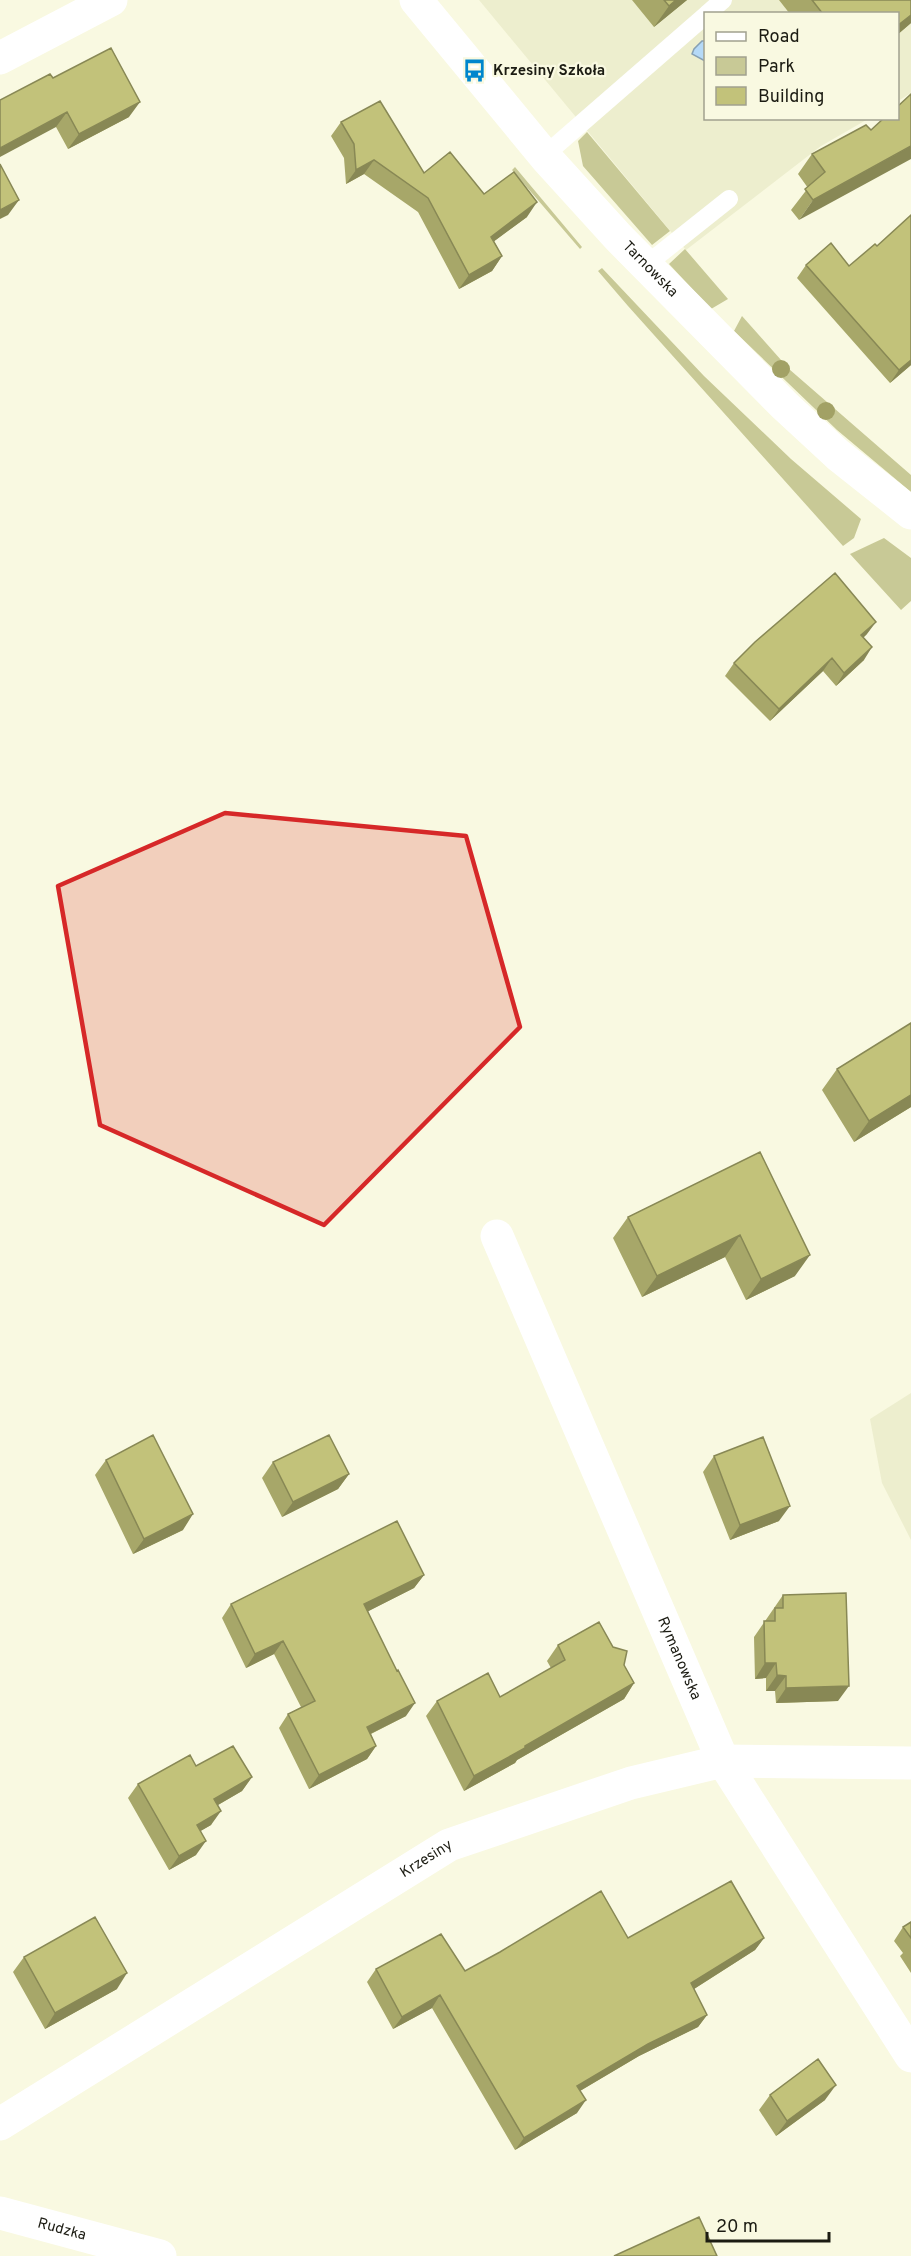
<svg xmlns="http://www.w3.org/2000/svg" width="911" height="2256" font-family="Overpass,sans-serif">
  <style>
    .built { fill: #edeece }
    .green { fill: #c8c996 }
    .water { fill: #b5d9f7; stroke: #87a0b3; stroke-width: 1.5 }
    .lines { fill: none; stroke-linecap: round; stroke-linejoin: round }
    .service { stroke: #fff; stroke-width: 18 }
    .minor { stroke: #fff; stroke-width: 33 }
    .tertiary { stroke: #fff; stroke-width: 33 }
    .tree { fill: #a2a165 }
    .wall { fill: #a7a769 }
    .shaded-wall { fill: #885 }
    .building { fill: #c2c27a; stroke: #885; stroke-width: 1.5 }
    .marked { fill: #d62828; fill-opacity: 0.2; stroke: #d62828; stroke-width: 4.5; stroke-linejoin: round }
    .labels { text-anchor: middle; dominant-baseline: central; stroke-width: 4.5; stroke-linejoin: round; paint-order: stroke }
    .poi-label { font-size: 15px; font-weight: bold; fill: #1c1c13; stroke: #f9f9e1; text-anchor: start }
    .street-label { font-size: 15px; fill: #1c1c13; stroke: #f9f9e1 }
  </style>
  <rect width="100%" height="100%" fill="#f9f9e1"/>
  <!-- built -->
  <path class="built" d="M479,0H911V93L898,101V14H706V118L868,119L821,146L686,250Z
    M911,1393V1540L882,1483L870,1419Z"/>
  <!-- green -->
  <path class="green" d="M587,132L670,231L652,245L583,166L578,141Z
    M515,167L582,247L580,249L512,170Z
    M685,249L728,299L711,309L669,264Z
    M602,268L704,376L791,459L861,519L854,538L843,546L628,306L598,271Z
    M742,316L789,369L911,475V492L837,430L734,331Z
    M884,538L911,558V601L901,610L850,554Z"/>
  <!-- water -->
  <path class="water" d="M702,41H705V61L692,54L694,49Z"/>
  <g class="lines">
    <!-- service -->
    <path class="service" d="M707,14L723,0
      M545,155L706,15
      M646,265L729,199"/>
    <!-- minor -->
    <g class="minor">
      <path d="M0,58L111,0"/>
      <path id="s1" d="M497,1236L723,1761L911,2056"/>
      <path id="s2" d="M0,2124L449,1845L631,1783L723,1761L911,1763"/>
      <path id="s3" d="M0,2213L160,2256"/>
    </g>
    <!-- tertiary -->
    <path class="tertiary" id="s4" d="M416,0L548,160L618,237L785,406L838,455L911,513"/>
  </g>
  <!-- trees -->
  <g class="tree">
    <circle cx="781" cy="369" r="9"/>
    <circle cx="826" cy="411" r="9"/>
  </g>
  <!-- wall -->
  <path class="wall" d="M632,0H687L654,27Z
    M779,0H911V23L897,35V14H790Z
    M53,78L129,117L68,149L56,127Z
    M341,122L424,173L484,194L527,217L494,241L502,256L492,271L459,289L418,212L364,174L346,184L344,158L331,136Z
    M866,125L799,220L791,210L808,188L798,174L812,154Z
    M806,265L911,365L890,383L797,278Z
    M867,634L863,638L864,660L836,686L823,671L770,721L725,676L734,663Z
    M911,1023V1107L854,1142L822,1090L837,1069Z
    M760,1152L795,1276L746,1300L725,1257L642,1297L613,1238L628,1217Z
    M714,1456L779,1521L730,1540L703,1472Z
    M106,1460L183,1530L133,1554L95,1475Z
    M273,1462L349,1474L338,1489L282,1517L262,1478Z
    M424,1575L414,1588L368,1611L406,1716L371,1734L376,1746L367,1759L309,1789L279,1728L288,1714L301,1707L274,1654L246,1668L222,1618L231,1604Z
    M783,1595L838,1701L776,1703L775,1691H766V1678L755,1679L754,1637Z
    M558,1645L624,1665L634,1683L624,1699L517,1760L515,1763L464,1791L426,1716L437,1701L500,1697L551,1668L547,1661Z
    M196,1766L252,1777L242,1791L218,1805L211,1825L200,1831L196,1855L169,1870L128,1798L138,1784Z
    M911,1922V1973L900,1956L903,1953L894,1941L903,1927Z
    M628,1938H764L755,1950L694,1989L707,2015L698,2027L639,2056L580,2091L577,2113L515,2150L432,2008L393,2029L367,1982L376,1969L465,1971Z
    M24,1957L117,1989L45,2029L13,1972Z
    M770,2095L825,2100L776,2136L759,2110Z"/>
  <!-- shaded-wall -->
  <path class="shaded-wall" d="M676,0H687L654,27L669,6Z
    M911,15V23L897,35V26Z
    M140,102L129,117L68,149L79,134Z
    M67,112L56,127L0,157V148Z
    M911,146V159L799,220L813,200Z
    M374,160L364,174L346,184L356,170Z
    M19,200L8,215L0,219V210Z
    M537,202L527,217L481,251L491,237Z
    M502,256L492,271L459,289L469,275Z
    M911,360V365L890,383L899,370Z
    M876,622L867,634L852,648L861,635Z
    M872,647L864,660L836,686L844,673Z
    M832,658L823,671L770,721L779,709Z
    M911,1095V1107L854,1142L869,1121Z
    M740,1235L725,1257L642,1297L657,1276Z
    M810,1255L795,1276L746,1300L761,1279Z
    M349,1474L338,1489L282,1517L293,1502Z
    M790,1506L779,1521L730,1540L740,1525Z
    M193,1514L183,1530L133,1554L144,1539Z
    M424,1575L414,1588L355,1618L364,1604Z
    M283,1641L274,1654L246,1668L255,1654Z
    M765,1663H776L766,1678L755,1679Z
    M777,1675L786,1676L775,1691H766Z
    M634,1683L624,1699L517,1760L515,1763L464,1791L474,1776Z
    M849,1686L838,1701L776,1703L786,1688Z
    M415,1703L406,1716L358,1740L367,1727Z
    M376,1746L367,1759L309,1789L319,1775Z
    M252,1777L242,1791L204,1813L214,1799Z
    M221,1811L211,1825L187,1839L197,1825Z
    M206,1841L196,1855L169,1870L179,1856Z
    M764,1938L755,1950L683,1996L691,1983Z
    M127,1973L117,1989L45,2029L55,2013Z
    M440,1995L432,2008L393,2029L402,2017Z
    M707,2015L698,2027L639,2056L568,2098L577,2086L648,2044Z
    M836,2085L825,2100L776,2136L787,2121Z
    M586,2100L577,2113L515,2150L524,2138Z"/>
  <!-- building -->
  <path class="building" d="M664,0H676L669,6Z
    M812,0H911V15L897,26V14H823Z
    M111,48L140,102L79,134L67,112L0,148V100L50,74L53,78Z
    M911,94V146L813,200L805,189L825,172L812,154L866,125L871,130L884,118H897V107Z
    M380,101L424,173L450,152L484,194L514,172L537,202L491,237L502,256L469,275L428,198L374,160L356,170L354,144L341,122Z
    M0,164L19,200L0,210Z
    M911,215V360L899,370L806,265L831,243L849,266L875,244L877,246Z
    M835,573L876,622L861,635L872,647L844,673L832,658L779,709L734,663L755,642Z
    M911,1023V1095L869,1121L837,1069Z
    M760,1152L810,1255L761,1279L740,1235L657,1276L628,1217Z
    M153,1435L193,1514L144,1539L106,1460Z
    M329,1435L349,1474L293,1502L273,1462Z
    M763,1437L790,1506L740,1525L714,1456Z
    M397,1521L424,1575L364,1604L397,1671L398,1670L415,1703L367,1727L376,1746L319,1775L288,1714L315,1701L283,1641L255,1654L231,1604Z
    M846,1593L849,1686L786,1688V1676L777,1675L776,1663H765L764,1621H775V1608H783V1595Z
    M599,1622L613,1647L627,1651L624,1665L634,1683L525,1746V1748L474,1776L437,1701L488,1673L500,1697L565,1660L558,1645Z
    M233,1746L252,1777L214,1799L221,1811L197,1825L206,1841L179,1856L138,1784L190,1755L196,1766Z
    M731,1881L764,1938L691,1983L707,2015L648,2044L577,2086L586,2100L524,2138L440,1995L402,2017L376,1969L441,1934L465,1971L500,1952L601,1891L628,1938Z
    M95,1917L127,1973L55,2013L24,1957Z
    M911,1922V1938L903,1927Z
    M818,2059L836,2085L787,2121L770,2095Z
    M699,2217L717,2256H614Z"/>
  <!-- marked area -->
  <path class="marked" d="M225,813L466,836L520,1027L324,1225L100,1125L58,886Z"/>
  <!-- icons -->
  <defs>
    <symbol id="bus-bare" viewBox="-9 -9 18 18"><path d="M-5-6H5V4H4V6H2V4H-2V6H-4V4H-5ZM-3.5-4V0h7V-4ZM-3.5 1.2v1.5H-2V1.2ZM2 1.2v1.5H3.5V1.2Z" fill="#0086cd" stroke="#f9f9e1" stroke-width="2.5" paint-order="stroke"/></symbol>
  </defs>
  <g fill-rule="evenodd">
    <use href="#bus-bare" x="458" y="54" width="33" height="33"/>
  </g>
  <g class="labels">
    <!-- poi labels -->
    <g class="poi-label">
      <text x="493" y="71">Krzesiny Szkoła</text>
    </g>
    <!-- street labels -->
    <g class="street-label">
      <text stroke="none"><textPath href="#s4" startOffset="357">Tarnowska</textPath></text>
      <text stroke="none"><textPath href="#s1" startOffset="460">Rymanowska</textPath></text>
      <text stroke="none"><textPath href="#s2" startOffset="502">Krzesiny</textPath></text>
      <text stroke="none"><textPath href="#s3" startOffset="64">Rudzka</textPath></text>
    </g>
  </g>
  <!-- legend -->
  <rect x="704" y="12" width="195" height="108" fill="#f9f9e1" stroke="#a1a18f" stroke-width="1.5"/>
  <rect x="716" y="32" width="30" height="9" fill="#ffffff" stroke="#a1a18f" stroke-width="1.5"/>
  <text x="758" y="42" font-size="18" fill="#1c1c13">Road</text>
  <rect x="716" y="57" width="30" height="18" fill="#c8c996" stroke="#a1a18f" stroke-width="1.5"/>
  <text x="758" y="72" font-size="18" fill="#1c1c13">Park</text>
  <rect x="716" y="87" width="30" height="18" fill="#c2c27a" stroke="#a1a18f" stroke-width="1.5"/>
  <text x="758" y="102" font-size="18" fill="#1c1c13">Building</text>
  <!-- scale -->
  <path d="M707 2232v9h122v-9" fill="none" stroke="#1c1c13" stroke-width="3"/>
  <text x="716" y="2232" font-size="18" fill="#1c1c13" stroke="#f9f9e1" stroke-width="4.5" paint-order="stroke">20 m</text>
</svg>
